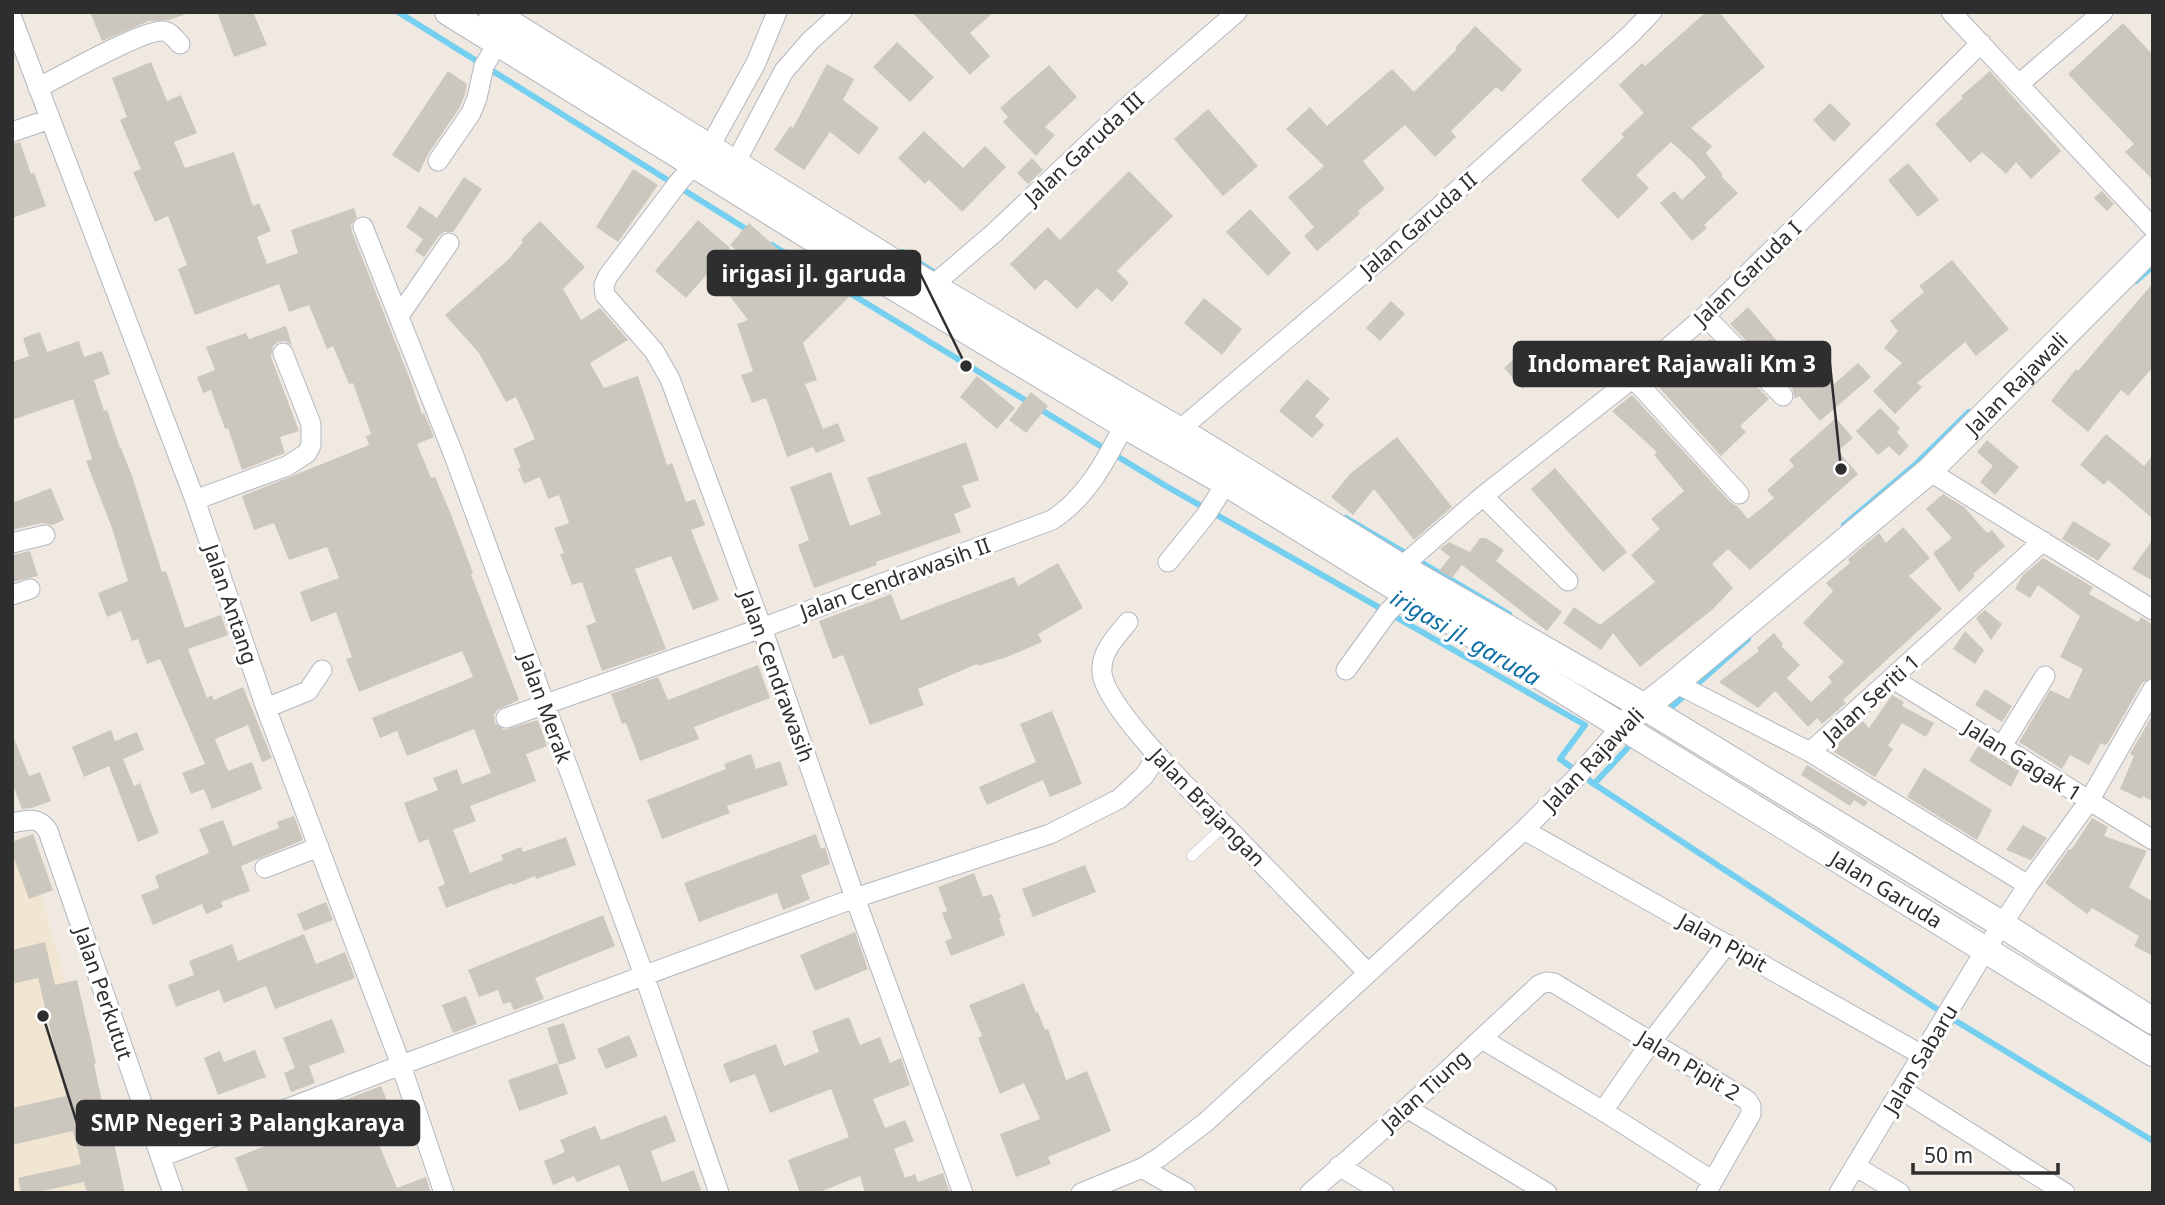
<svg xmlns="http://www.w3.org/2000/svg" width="2165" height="1205" font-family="'Noto Sans',sans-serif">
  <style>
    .education { fill: #f0e6d1 }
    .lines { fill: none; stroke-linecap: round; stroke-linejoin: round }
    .stream { stroke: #75cff0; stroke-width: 6 }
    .building { fill: #cbc7bf }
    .lane-casing { stroke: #b4b7c1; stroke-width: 11 }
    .street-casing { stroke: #b4b7c1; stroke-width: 21 }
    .secondary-casing { stroke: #b4b7c1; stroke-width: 28 }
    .lane { stroke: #fff; stroke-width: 10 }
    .street { stroke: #fff; stroke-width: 19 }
    .secondary { stroke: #fff; stroke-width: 26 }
    .labels { text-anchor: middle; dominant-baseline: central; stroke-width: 6; stroke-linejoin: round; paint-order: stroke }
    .street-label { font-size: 21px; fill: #2e2e2e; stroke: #fff }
    .water-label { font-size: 23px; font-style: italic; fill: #0d6fa3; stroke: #fff }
    .leader { fill: none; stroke: #2e2e2e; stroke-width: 2.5 }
    .callout-dot { fill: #2e2e2e; stroke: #fff; stroke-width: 2.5 }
    .callout { fill: #2e2e2e; stroke: #2e2e2e; stroke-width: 2.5 }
    .callout-label { font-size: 23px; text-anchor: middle; font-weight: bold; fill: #fff }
  </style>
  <rect width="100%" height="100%" fill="#efe9e1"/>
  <!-- education -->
  <path class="education" d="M25,837L124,1193H12V839Z"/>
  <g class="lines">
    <!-- stream -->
    <path class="stream" d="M398,12L751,232
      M772,245L834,284
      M902,252L940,276
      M2136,281L2153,266
      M843,289L1166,486L1585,725L1560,759L1594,784L1946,1015L2153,1141
      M1346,518L1509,614
      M1844,525L1916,464L1969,412
      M1667,711L1748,639
      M1594,784L1633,742"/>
  </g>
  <!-- building -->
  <path class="building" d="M90,12H185L186,14L169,20L149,21L102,41Z
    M217,12H253L267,45L234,57Z
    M912,12H994L970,33L990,56L970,75Z
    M1706,12H1719L1765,67L1691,128L1712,146L1706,153L1723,175L1721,176L1738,193L1704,225L1707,228L1692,241L1660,203L1674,191L1682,200L1706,177L1693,162L1671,142L1636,175L1649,188L1618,219L1581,180L1624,137L1621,134L1644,113L1619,85L1642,63L1645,66Z
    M2123,23L2153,55V180L2125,152L2134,144L2068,74Z
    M1475,26L1522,70L1502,92L1496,87L1451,131L1456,137L1435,157L1405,125L1363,161L1385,189L1358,211L1360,214L1317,251L1304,236L1314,227L1288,197L1324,166L1286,129L1310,107L1327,126L1392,69L1414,92L1457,49L1455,48Z
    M897,42L934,77L910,102L873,67Z
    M151,62L167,101L181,95L197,133L174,142L185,168L234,152L253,206L259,203L271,231L257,237L267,264L298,253L291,230L354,208L357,217L351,225L352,232L411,382L422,414L424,413L434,437L417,444L431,478L435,477L450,512L473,573L471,574L519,700L497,710L494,715L495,723L504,730L538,720L547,746L526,754L536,781L470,806L476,821L453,830L470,873L503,860L501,855L521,847L523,852L566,837L576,865L536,879L535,876L513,885L512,883L446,908L438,887L445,884L428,839L419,843L404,803L438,790L433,778L457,769L462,784L491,773L474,729L407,756L397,731L380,738L372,718L473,677L462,651L359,692L346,659L352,657L336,612L311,622L300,592L339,578L327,547L289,560L274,523L254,530L242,496L369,445L366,436L371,434L353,383L349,384L333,346L327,349L309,305L289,312L279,284L195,315L178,269L187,265L168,216L155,222L133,172L141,169L120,120L127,117L112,78Z
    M827,64L854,79L843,100L879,128L859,155L830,132L804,170L774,150L790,126L793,128Z
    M1049,65L1077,97L1045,127L1055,135L1036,156L1003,122L1008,117L1000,108Z
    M448,71L467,84L465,94L460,107L428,154L419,173L392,155Z
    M1990,71L2061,151L2031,179L2016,162L2006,174L1982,152L1970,163L1935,124L1963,98L1961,96Z
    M1830,103L1851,124L1834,142L1813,120Z
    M1208,109L1258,166L1223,196L1174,139Z
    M924,131L963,168L985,146L1006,167L962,212L929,180L925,184L898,158Z
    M20,142L31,174L34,173L46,206L12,218V144Z
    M1032,158L1043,170L1028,184L1017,173Z
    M1908,163L1939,200L1918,217L1888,180Z
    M633,169L658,185L618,242L596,227Z
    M1129,171L1173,216L1117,271L1129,283L1112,302L1097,288L1077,309L1046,279L1035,290L1010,264L1048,227L1060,240Z
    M464,177L482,189L453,232H444L439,236L424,257L415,251L423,239L406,227L420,206L437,218Z
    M2102,191L2114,204L2107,211L2094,198Z
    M1250,209L1291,253L1268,276L1226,232Z
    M698,220L730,248L686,298L655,271Z
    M540,221L585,267L563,289L581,320L600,308L628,340L590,363L604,388L638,376L667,465L672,463L686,502L695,499L705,525L691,530L719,600L693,610L671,556L635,569L666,649L602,671L586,626L596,622L582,582L572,585L560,554L564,553L554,528L569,523L559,495L548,499L540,477L524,484L518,469L521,467L513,449L535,439L516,397L506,402L479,353L445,315L509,259L523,242L521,240Z
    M749,223L782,253L787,249L820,290L833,277L851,295L803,343L817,380L805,384L823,429L838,423L845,441L816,453L813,447L787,457L766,398L752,403L741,375L753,371L737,324L748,320L729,295L760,271L730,245Z
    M1952,260L2009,329L1976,356L1965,342L1917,383L1922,387L1895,414L1873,391L1902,363L1884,348L1898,331L1890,321L1924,292L1919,286Z
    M2153,283V367L2128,396L2121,390L2088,432L2051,401L2076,369L2078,371Z
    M1204,298L1242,329L1222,355L1184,323Z
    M1391,301L1405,314L1380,341L1366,328Z
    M1748,307L1815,385L1825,376L1833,385L1858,363L1871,377L1820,421L1799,396L1795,399L1792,387L1730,324Z
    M286,326L292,345L285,341L278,342L273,346L271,357L299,431L280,437L285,453L242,470L228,428L225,429L211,390L203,393L197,377L215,370L206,347L246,333L249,339Z
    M40,332L47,352L79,341L84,357L102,351L110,374L94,380L104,411L107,410L120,448H121L132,476L162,572L166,571L185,628L221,615L228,635L188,649L207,698L212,695L214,700L243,687L272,758L262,762L248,725L215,739L228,771L252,762L262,789L212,809L204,789L191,794L182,773L205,764L160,659L147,664L138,639L132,641L121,611L107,617L98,593L128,581L112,528L86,461L92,459L73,399L12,420V362L29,356L23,338Z
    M1710,339L1769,399L1740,426L1746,432L1721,456L1654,382L1679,359L1683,364Z
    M1527,347L1547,368L1523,389L1504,368Z
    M977,376L1015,408L997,429L960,397Z
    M1307,379L1330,399L1315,416L1324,425L1312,438L1279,411Z
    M1031,392L1048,406L1026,433L1009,420Z
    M1632,395L1730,502L1737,506L1748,519L1774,498L1767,490L1794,466L1789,460L1836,418L1853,438L1838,451L1858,474L1750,570L1728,549L1712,564L1733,588L1713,609L1640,667L1613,633L1601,650L1563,623L1574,607L1600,625L1655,582L1631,555L1660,529L1651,519L1684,491L1654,455L1657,452L1612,411Z
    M1880,408L1900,428L1897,432L1909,446L1899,456L1889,446L1878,455L1856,431Z
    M2106,434L2144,466L2153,455V519L2108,480L2104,485L2080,465Z
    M1397,437L1452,507L1414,540L1374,489L1353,515L1331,497L1351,473Z
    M1987,440L2019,467L1995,495L1980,482L1993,466L1977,452Z
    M966,442L979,480L962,486L971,507L954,514L961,532L876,562L877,565L814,588L798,545L809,540L790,487L831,472L850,526L881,514L867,478Z
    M1555,468L1627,552L1603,572L1531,489Z
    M51,488L64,520L52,525L42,523L12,530V503Z
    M1943,494L1964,507L1987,533L1992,530L2005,546L1973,574L1975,576L1959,592L1933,553L1952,538L1926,509Z
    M2073,521L2111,544L2098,561L2062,539Z
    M1903,527L1930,558L1909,576L1942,609L1843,700L1846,703L1822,724L1817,718L1808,727L1775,691L1758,708L1719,682L1759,651L1757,648L1774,633L1783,644L1781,646L1800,665L1787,678L1811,702L1832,682L1828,677L1844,662L1803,623L1833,591L1826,583L1850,563L1848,559L1879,533L1886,543Z
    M1480,538H1486L1504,550L1496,561L1562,612L1547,631L1462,565L1452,578L1439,571L1450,557L1440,549L1449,542L1470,552Z
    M2153,539V581L2132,569Z
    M30,551L38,576L12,582V555Z
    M2043,558L2093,587L2089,594L2138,622L2141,617L2153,625V677L2142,683L2108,743L2105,745L2101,743L2089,765L2070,755L2062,769L2019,742L2050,690L2069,699L2083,669L2060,657L2080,616L2038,585L2030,598L2015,589L2022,576Z
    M1058,563L1083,608L1038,634L1042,642L1007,657L978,666L977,664L918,689L924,705L870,725L843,655L833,659L819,621L891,594L901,620L1014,577L1018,586Z
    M1985,610L2002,624L1991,640L1976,618Z
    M1965,631L1984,650L1975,664L1953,649Z
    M758,665L770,698L694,727L699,739L640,761L626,723L622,724L611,694L658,677L668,700Z
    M1985,689L2012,706L2002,722L1975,705Z
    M1892,695L1904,702L1902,706L1934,723L1926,737L1902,723L1888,746L1893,749L1875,777L1834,752L1839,742L1863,721L1869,728Z
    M1052,711L1082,784L1050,797L1043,780L987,805L979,787L1036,762L1020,724Z
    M2153,714V802L2143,796L2141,799L2120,789L2134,756L2130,754Z
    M111,730L115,741L137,732L144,750L123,759L134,786L140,783L159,833L138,842L109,766L84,777L72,747Z
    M13,736L29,776L40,772L51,801L32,808L22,809L12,782Z
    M1978,746L2019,771L2011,787L1969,761Z
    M751,754L756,769L780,761L788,785L727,806L730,813L662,839L647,800L726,769L724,764Z
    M1807,765L1868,802L1864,807L1854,800L1850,806L1801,775Z
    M1924,768L1992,810L1977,840L1907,797Z
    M294,816L303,840L241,866L250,891L221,902L223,907L206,914L202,904L153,925L141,895L159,888L155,876L209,853L199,829L223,820L233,846L279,828L277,822Z
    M2092,818L2108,827L2104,836L2147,851L2129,887L2153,902V956L2134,946L2139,936L2092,908L2087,914L2045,883L2069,849L2071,850Z
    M2023,825L2047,838L2031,860L2006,850Z
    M33,834L53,890L29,899L12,853V842Z
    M816,834L821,849L825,847L830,864L801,875L810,899L783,910L777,893L699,922L684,883Z
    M1085,865L1096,892L1033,917L1022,889Z
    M974,873L983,897L992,894L1001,917L999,918L1005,935L951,956L945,941L952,938L942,913L947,911L938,887Z
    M326,902L333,920L304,931L297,914Z
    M603,915L615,946L535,978L544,999L514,1010L510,1002L503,1004L498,990L479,997L468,970Z
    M855,932L868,969L815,991L800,955Z
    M304,934L316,964L345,952L355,978L275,1009L266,986L224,1003L219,990L176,1007L168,985L194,975L189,961L232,944L238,961Z
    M45,942L55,985L77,980L96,1063L94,1064L109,1134H112L125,1193H87L84,1182L33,1193H21L18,1178L81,1164L73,1131L12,1145V1108L66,1096L38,978L12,984V950Z
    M1024,983L1036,1013L1038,1012L1045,1030L1048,1029L1066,1080L1087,1071L1111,1131L1048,1157L1051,1164L1016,1177L1000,1134L1040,1119L1024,1083L1000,1094L978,1038L982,1036L969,1005Z
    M466,996L477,1024L453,1033L442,1005Z
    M849,1017L860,1045L880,1037L890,1063L901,1058L910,1085L873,1099L885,1128L905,1120L914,1141L894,1149L905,1178L915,1174L918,1182L943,1173L950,1193H865L860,1176L817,1193H800L788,1160L849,1137L831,1089L770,1113L755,1074L730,1083L723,1064L776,1044L784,1066L819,1052L812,1031Z
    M332,1019L345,1052L309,1066L315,1083L291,1092L284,1073L295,1068L283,1038Z
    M564,1023L576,1059L559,1065L547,1028Z
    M629,1035L638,1056L606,1069L597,1049Z
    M255,1050L266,1077L218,1095L204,1058L220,1051L224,1062Z
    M557,1063L568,1094L519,1111L508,1080Z
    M381,1086L388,1103L375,1108L387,1138L378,1142L397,1188L426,1177L431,1193H249L235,1158L279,1140L273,1127L298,1118L307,1139L342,1125L334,1104Z
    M666,1115L676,1141L651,1151L662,1182L694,1170L702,1193H630L619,1165L577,1182L574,1176L553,1185L544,1161L565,1152L560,1140L595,1126L601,1140Z"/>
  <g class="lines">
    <defs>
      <path id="lane" d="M1192,856L1225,825"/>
      <path id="street" d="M777,12L756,63L709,148L678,183L608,276L604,285L605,295L654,351L670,379L762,628L855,898L963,1193
        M1951,12L2153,228
        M12,18L195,500L266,708L401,1065L444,1193
        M2019,84L2103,12
        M38,88C59,77 144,29 163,31C171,32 175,39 180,44
        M12,132L50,119
        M438,161L471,113L477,98L484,66L497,44
        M730,173L784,71L810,41L842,12
        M363,227L453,453L644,975L719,1193
        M932,286L994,233L1125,109L1237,12
        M399,316L449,243
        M1705,316L1783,396
        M1633,378L1739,494
        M1170,438L1391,250L1630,35L1652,12
        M1929,471L2153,610
        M1483,496L1568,581
        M195,500L287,466L307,453L311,445V424L283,353
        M12,543L45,535
        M1168,562L1206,515L1226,483
        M1401,567L1483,496L1633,378L1705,316L1981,43
        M12,595L30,589
        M1128,622C1116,637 1100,652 1102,673C1106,711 1208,807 1237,838C1281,883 1324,928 1368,973
        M1346,670L1388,612L1405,595
        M1893,679L2153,840
        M1675,683L1810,752L2043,541
        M266,708L308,691L322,670
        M506,718L762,628L1052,520C1086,498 1106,461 1124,425
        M2002,746L2045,676
        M1810,752L2028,885
        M12,823C27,820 39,816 48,831L173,1193
        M1524,830L1922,1055
        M265,868L319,847
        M1482,1039L1603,1111L1713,1181
        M1902,1090L2065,1193
        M1407,1108L1547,1193
        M1603,1111L1651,1042L1727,944
        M161,1157L401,1065L855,898L1050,834L1119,799L1144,776L1157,756
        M1339,1166L1384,1193
        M1855,1166L1900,1193
        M1142,1168L1186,1193
        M1081,1193L1142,1168L1160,1157L1206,1122L1524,830L1575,779L1622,726
        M1310,1193L1407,1108L1539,985L1546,982L1554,983L1747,1100L1751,1106V1114L1706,1193
        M1839,1193L1986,949L2028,885L2089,801L2153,689"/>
      <g id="secondary">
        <path id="s1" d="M448,12L814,239L1124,425L1226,483L2153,1053"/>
        <path d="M492,12L932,286L1179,430L1401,567L1643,706L2003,925L2153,1021"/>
        <path id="s2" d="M1633,716L1675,683L1929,471L2153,246"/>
      </g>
    </defs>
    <!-- lane casing -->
    <use href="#lane" class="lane-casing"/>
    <!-- street casing -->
    <use href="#street" class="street-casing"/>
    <!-- secondary casing -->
    <use href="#secondary" class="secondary-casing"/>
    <!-- lane -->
    <use href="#lane" class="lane"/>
    <!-- street -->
    <use href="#street" class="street"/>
    <!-- secondary -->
    <use href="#secondary" class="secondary"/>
  </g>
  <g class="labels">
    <!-- street labels -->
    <g class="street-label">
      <text transform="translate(1084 148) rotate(-43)">Jalan Garuda III</text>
      <text transform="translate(1418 224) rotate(-41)">Jalan Garuda II</text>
      <text transform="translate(1747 273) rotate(-44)">Jalan Garuda I</text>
      <text stroke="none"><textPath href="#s2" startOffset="508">Jalan Rajawali</textPath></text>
      <text transform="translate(895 578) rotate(-20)">Jalan Cendrawasih II</text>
      <text transform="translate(231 604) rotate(71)">Jalan Antang</text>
      <text transform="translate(777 676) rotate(70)">Jalan Cendrawasih</text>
      <text transform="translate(1871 698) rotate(-42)">Jalan Seriti 1</text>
      <text transform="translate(546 708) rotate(70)">Jalan Merak</text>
      <text transform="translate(1593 759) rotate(-46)">Jalan Rajawali</text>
      <text transform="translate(2023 760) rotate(32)">Jalan Gagak 1</text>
      <text transform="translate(1208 807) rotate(46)">Jalan Brajangan</text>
      <text stroke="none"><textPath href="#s1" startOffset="1685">Jalan Garuda</textPath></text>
      <text transform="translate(1723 942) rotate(29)">Jalan Pipit</text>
      <text transform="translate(104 993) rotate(71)">Jalan Perkutut</text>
      <text transform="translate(1920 1059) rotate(-59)">Jalan Sabaru</text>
      <text transform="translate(1689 1065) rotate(31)">Jalan Pipit 2</text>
      <text transform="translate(1425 1090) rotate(-42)">Jalan Tiung</text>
    </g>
    <!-- water labels -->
    <g class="water-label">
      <text transform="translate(1466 637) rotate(30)">irigasi jl. garuda</text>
    </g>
  </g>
  <!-- callouts -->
  <path class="leader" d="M966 366L920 273M1841 469L1830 364M43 1016L77 1123"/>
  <g class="callout-dot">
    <circle cx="966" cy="366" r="7"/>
    <circle cx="1841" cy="469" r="7"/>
    <circle cx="43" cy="1016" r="7"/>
  </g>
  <g class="callout">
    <rect x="708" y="251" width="212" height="44" rx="7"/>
    <rect x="1514" y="342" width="316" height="44" rx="7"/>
    <rect x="77" y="1101" width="342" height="44" rx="7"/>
  </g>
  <g class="callout-label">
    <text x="814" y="282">irigasi jl. garuda</text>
    <text x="1672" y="372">Indomaret Rajawali Km 3</text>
    <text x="248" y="1131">SMP Negeri 3 Palangkaraya</text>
  </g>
  <!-- border -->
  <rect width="2165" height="1205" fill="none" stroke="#2e2e2e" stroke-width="28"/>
  <!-- scale -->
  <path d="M1913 1163v10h145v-10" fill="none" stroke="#2e2e2e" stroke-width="3.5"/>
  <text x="1924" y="1163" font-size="21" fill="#2e2e2e" stroke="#ffffff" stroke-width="5" paint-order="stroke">50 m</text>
</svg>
